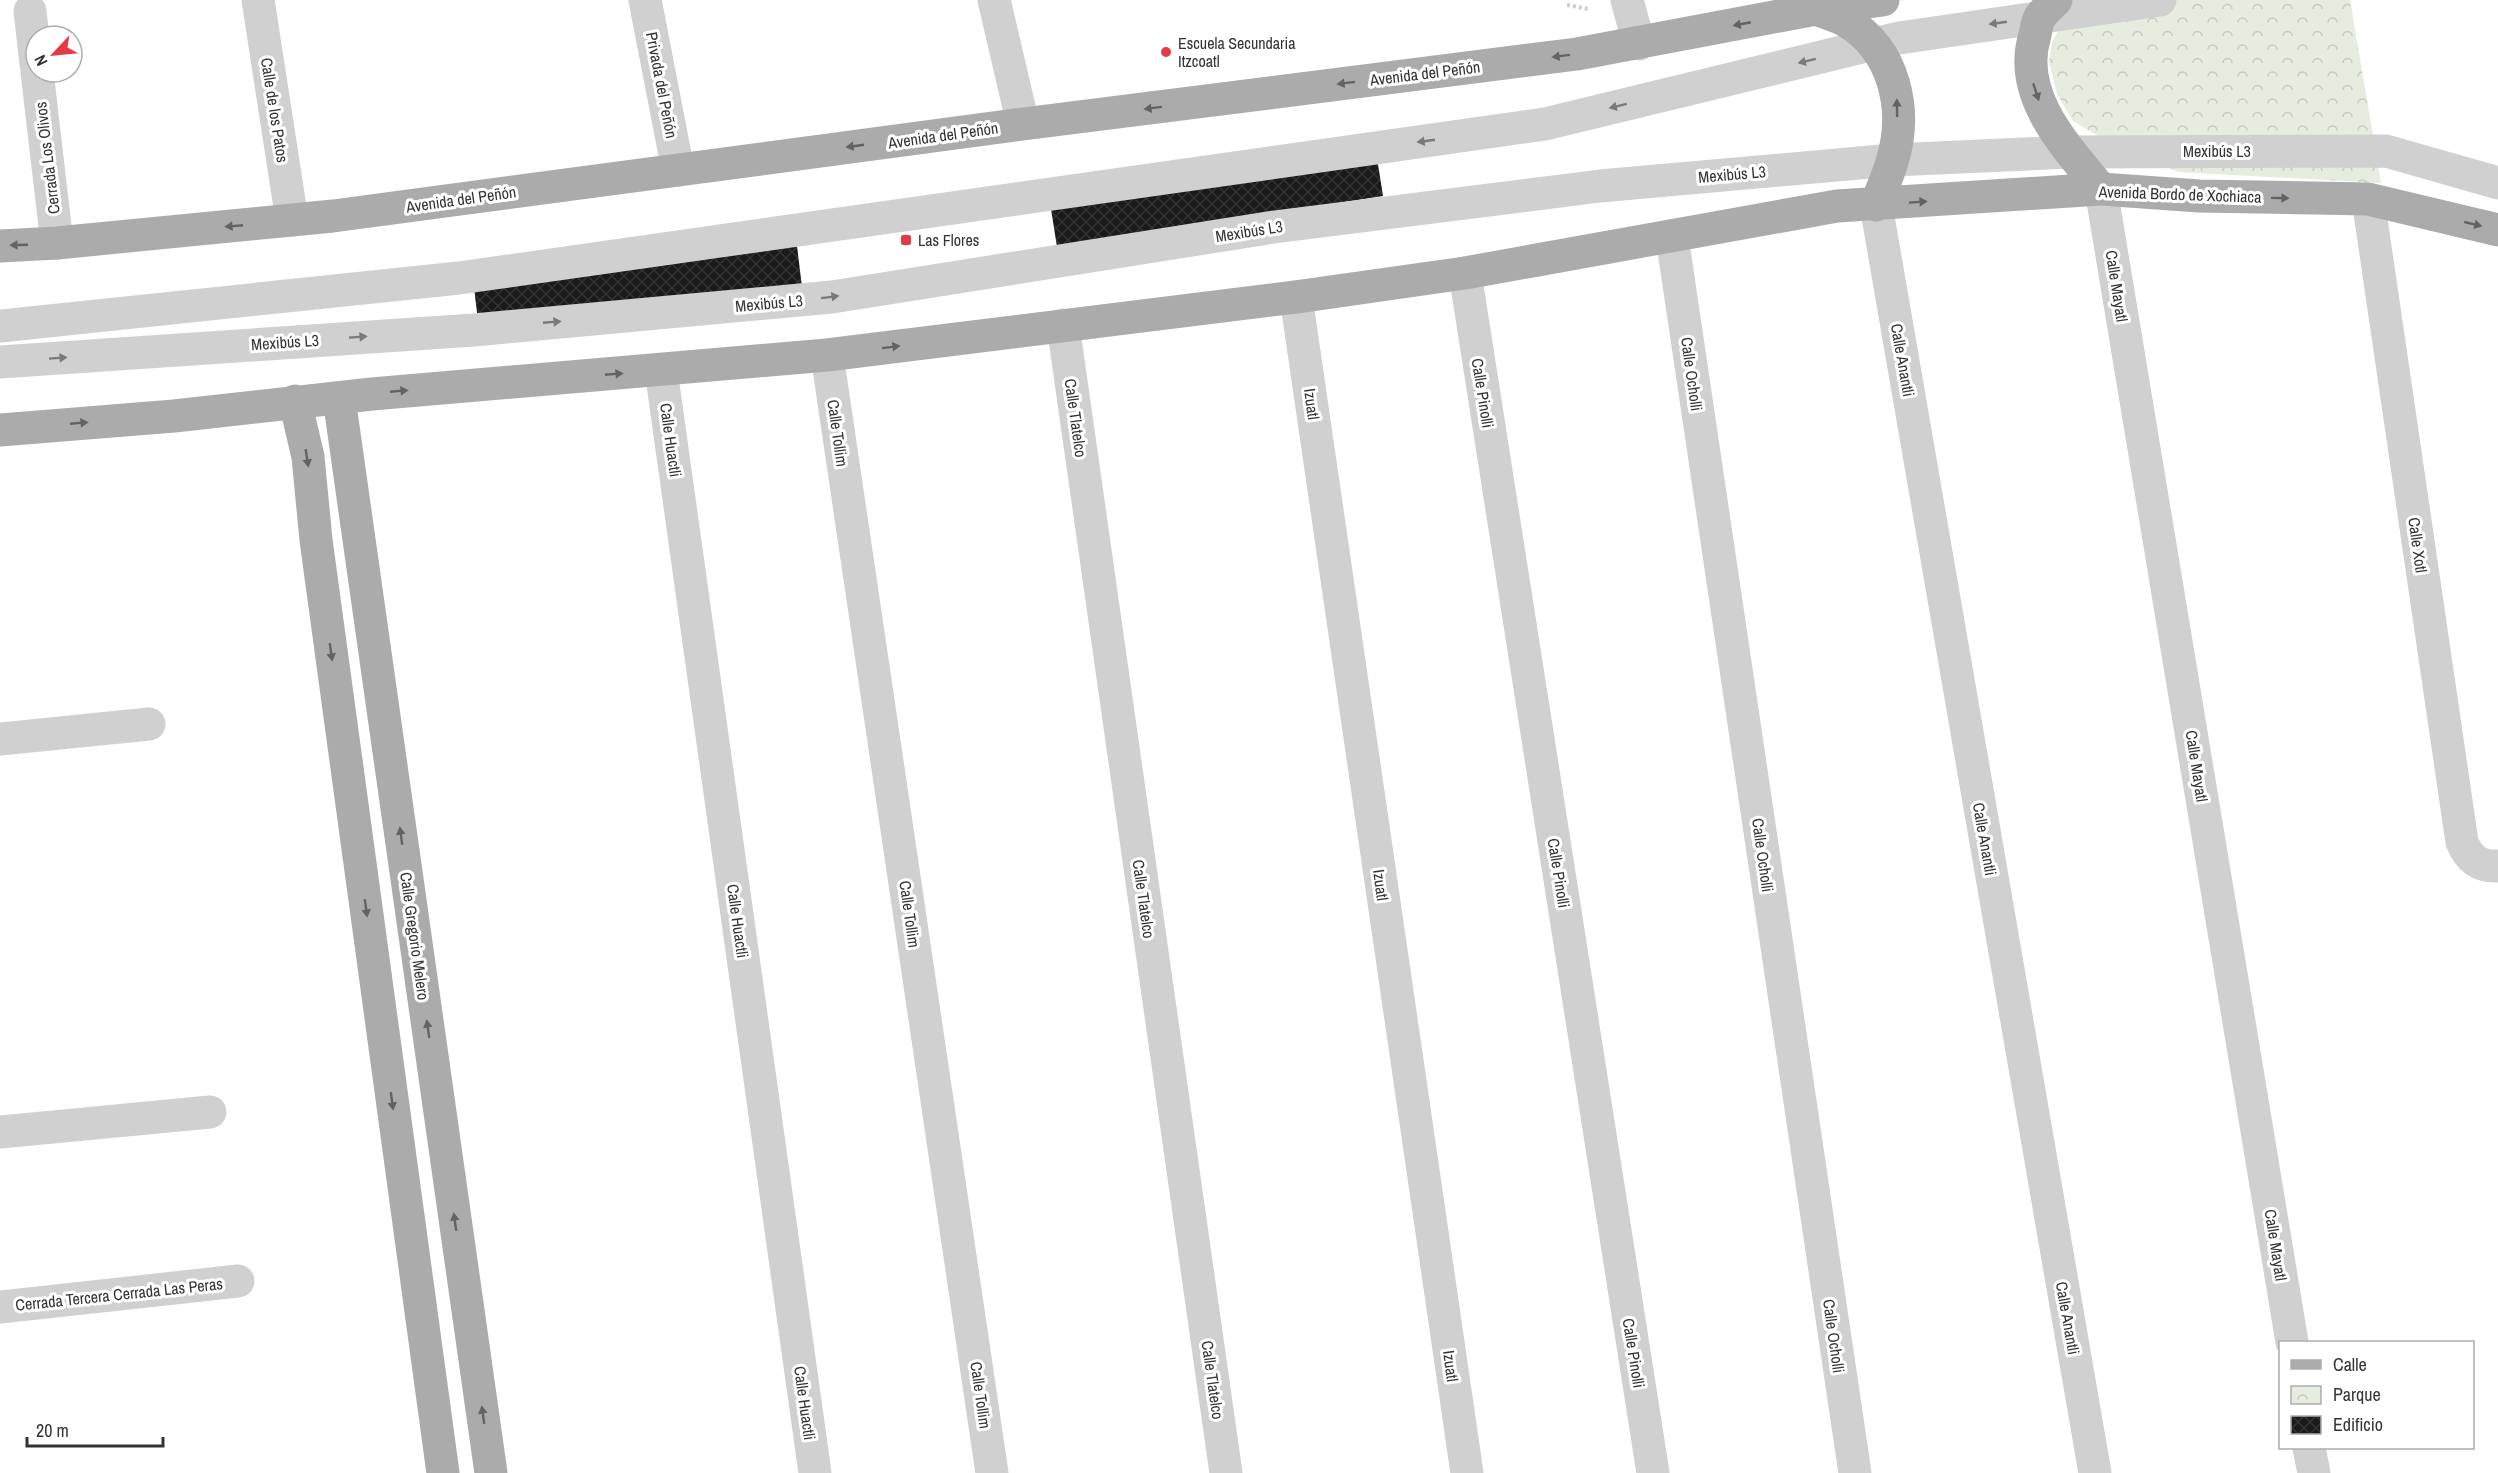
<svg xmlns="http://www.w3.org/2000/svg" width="2498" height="1473" font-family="'Archivo Narrow',sans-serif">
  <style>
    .park { fill: url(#park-crowns) }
    .building { fill: url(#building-cross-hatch) }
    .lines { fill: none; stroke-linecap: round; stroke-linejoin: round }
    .path { stroke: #cdcdcd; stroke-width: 4; stroke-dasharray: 3 3; stroke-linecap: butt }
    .minor { stroke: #d0d0d0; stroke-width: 33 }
    .major { stroke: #ababab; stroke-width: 33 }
    .oneway { fill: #7a7a7a }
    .oneway2 { fill: #636363 }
    .poi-dot { fill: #e63946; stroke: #fff; stroke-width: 2 }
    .labels { text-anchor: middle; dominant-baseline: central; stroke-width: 6; stroke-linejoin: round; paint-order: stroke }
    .poi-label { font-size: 16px; fill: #333; stroke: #fff; text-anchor: start }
    .street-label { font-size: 16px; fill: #333; stroke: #fff }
  </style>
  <defs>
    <pattern id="park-crowns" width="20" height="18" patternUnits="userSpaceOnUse" patternTransform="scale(1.5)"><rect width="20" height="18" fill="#e6ecdf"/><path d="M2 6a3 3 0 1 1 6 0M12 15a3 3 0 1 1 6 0" fill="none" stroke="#c6cbc0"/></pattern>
    <pattern id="building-cross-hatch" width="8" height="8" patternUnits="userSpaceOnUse" patternTransform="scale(1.5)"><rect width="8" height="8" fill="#1a1a1a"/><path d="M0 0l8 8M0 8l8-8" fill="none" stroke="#333"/></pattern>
  </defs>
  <rect width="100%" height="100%" fill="#fff"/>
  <!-- park -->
  <path class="park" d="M2084,0H2350L2381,183L2178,172L2102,138L2073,121L2057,94L2049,62L2052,42L2065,19Z"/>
  <!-- building -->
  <path class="building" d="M1377,158L1383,196L1057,247L1051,209Z
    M797,246L802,287L478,321L473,279Z"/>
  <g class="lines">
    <!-- path -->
    <path class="path" d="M1567,5L1589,9"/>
    <!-- minor -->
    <path class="minor" d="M258,0L292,220
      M645,0L678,170
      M994,0L1023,124
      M1627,0L1639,44
      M30,11L36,64
      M37,72L57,243
      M2101,189L2292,1342
      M2368,199L2462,842C2469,859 2479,867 2498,866
      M1876,205L2095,1473
      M1672,237L1855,1473
      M1465,273L1653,1473
      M1296,297L1467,1473
      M1063,325L1226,1473
      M0,326L459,278L1545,124L1899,38L2160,0
      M827,355L992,1473
      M0,362L474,330L832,297L1274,227L1600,186L1893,160L2070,152L2386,151L2498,183
      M661,370L815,1473
      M0,739L149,724
      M0,1132L210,1112
      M0,1307L238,1281
      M2309,1448L2314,1473"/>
    <!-- major -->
    <path class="major" d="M2056,0C2051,5 2044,11 2040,17C2037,22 2036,30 2035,35C2016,95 2066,147 2101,189
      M1816,9C1825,13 1837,16 1846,21C1895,50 1908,110 1892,162C1888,176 1881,191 1876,205
      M0,246L57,243L333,216L1023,124L1577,54L1816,9L1883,0
      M339,398L491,1473
      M295,401L308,457L316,540L443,1473
      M0,430L174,416L372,394L827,355L1296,297L1465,273L1837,206L2101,189L2199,196L2368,199L2498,230"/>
  </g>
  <!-- one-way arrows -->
  <defs><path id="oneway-solid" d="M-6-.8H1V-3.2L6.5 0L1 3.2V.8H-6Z" transform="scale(1.5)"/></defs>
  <g class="oneway">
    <use href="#oneway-solid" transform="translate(1998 23) rotate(172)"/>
    <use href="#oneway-solid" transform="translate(1807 61) rotate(166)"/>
    <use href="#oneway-solid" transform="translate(1618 106) rotate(166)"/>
    <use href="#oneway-solid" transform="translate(1426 141) rotate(172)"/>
    <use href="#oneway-solid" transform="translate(830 297) rotate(-7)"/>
    <use href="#oneway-solid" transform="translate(552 322) rotate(-5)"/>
    <use href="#oneway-solid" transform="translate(358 337) rotate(-4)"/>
    <use href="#oneway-solid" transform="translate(58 358) rotate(-4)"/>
  </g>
  <g class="oneway2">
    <use href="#oneway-solid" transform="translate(1742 24) rotate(169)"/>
    <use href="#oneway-solid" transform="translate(1561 56) rotate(173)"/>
    <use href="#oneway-solid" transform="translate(1346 83) rotate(173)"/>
    <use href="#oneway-solid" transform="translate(2036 92) rotate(72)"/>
    <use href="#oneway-solid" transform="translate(1153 108) rotate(173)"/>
    <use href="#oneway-solid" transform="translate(1897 108) rotate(-91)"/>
    <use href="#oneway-solid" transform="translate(855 146) rotate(172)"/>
    <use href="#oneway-solid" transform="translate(2280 198) rotate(1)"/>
    <use href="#oneway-solid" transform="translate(1918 202) rotate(-4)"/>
    <use href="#oneway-solid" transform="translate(2473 224) rotate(13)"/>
    <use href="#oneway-solid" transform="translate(234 226) rotate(175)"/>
    <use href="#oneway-solid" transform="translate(19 245) rotate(178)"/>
    <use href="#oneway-solid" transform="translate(891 347) rotate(-7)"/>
    <use href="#oneway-solid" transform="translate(614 374) rotate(-5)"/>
    <use href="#oneway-solid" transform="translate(399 391) rotate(-5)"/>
    <use href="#oneway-solid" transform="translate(79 423) rotate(-5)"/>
    <use href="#oneway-solid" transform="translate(307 458) rotate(81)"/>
    <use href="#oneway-solid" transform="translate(331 652) rotate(82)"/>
    <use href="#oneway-solid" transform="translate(401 836) rotate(-98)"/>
    <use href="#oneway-solid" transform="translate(366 908) rotate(82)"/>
    <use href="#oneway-solid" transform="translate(428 1029) rotate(-98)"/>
    <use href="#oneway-solid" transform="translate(392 1101) rotate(82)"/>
    <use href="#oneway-solid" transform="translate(455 1222) rotate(-98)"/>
    <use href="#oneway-solid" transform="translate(483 1415) rotate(-98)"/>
  </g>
  <!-- markers -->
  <g class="poi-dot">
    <circle cx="1166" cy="52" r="6"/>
    <rect x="900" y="234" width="12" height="12" rx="3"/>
  </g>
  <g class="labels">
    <!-- poi labels -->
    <g class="poi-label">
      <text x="1178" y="43">Escuela Secundaria<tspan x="1178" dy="18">Itzcoatl</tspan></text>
      <text x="918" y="240">Las Flores</text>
    </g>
    <!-- street labels -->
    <g class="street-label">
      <text transform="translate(1425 73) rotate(-7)">Avenida del Peñón</text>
      <text transform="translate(662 85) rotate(79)">Privada del Peñón</text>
      <text transform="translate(275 110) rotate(81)">Calle de los Patos</text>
      <text transform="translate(943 135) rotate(-8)">Avenida del Peñón</text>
      <text x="2217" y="151">Mexibús L3</text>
      <text transform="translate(47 158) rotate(-97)">Cerrada Los Olivos</text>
      <text transform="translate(1732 174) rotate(-5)">Mexibús L3</text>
      <text transform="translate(2180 194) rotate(2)">Avenida Bordo de Xochiaca</text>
      <text transform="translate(461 199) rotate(-8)">Avenida del Peñón</text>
      <text transform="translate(1249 231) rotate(-9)">Mexibús L3</text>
      <text transform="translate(2117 286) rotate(81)">Calle Mayatl</text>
      <text transform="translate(769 303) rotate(-5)">Mexibús L3</text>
      <text transform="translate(285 342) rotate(-4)">Mexibús L3</text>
      <text transform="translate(1903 360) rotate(80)">Calle Anantli</text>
      <text transform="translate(1692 374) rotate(82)">Calle Ocholli</text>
      <text transform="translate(1483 393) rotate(81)">Calle Pinolli</text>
      <text transform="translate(1312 404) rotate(82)">Izuatl</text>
      <text transform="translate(1076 418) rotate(82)">Calle Tlatelco</text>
      <text transform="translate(838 433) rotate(82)">Calle Tollim</text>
      <text transform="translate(671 440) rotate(82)">Calle Huactli</text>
      <text transform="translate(2418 545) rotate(82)">Calle Xotl</text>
      <text transform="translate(2197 766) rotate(81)">Calle Mayatl</text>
      <text transform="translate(1985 839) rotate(80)">Calle Anantli</text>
      <text transform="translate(1763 855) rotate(82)">Calle Ocholli</text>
      <text transform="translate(1559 873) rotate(81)">Calle Pinolli</text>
      <text transform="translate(1381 885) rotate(82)">Izuatl</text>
      <text transform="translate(1144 899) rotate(82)">Calle Tlatelco</text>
      <text transform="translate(910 914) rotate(82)">Calle Tollim</text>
      <text transform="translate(738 921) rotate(82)">Calle Huactli</text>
      <text transform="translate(415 936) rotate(82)">Calle Gregorio Melero</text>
      <text transform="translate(2276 1245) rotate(81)">Calle Mayatl</text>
      <text transform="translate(119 1294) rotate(-6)">Cerrada Tercera Cerrada Las Peras</text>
      <text transform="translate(2068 1318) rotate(80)">Calle Anantli</text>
      <text transform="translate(1834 1336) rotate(82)">Calle Ocholli</text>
      <text transform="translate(1634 1353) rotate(81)">Calle Pinolli</text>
      <text transform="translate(1451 1366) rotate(82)">Izuatl</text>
      <text transform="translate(1213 1380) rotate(82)">Calle Tlatelco</text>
      <text transform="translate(981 1395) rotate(82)">Calle Tollim</text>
      <text transform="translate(805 1403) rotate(82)">Calle Huactli</text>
    </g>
  </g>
  <!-- legend -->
  <rect x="2279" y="1341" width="195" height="108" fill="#ffffff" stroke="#adadad" stroke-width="1.5"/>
  <rect x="2291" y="1360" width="30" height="9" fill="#ababab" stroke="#adadad" stroke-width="1.5"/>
  <text x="2333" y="1371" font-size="18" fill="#333333">Calle</text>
  <rect x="2291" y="1386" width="30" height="18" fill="url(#park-crowns)" stroke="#adadad" stroke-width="1.5"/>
  <text x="2333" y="1401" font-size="18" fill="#333333">Parque</text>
  <rect x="2291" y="1416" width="30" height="18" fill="url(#building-cross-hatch)" stroke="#adadad" stroke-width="1.5"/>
  <text x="2333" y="1431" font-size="18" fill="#333333">Edificio</text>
  <!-- north arrow -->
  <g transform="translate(54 54) rotate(244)"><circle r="28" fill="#ffffff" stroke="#adadad" stroke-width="1.5"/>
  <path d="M0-4.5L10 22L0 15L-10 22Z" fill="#e63946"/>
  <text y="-9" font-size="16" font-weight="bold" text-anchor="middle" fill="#333333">N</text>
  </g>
  <!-- scale -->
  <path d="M27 1437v9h136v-9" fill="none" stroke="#333333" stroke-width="3"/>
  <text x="36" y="1437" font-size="18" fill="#333333" stroke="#ffffff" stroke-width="4.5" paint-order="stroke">20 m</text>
</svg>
